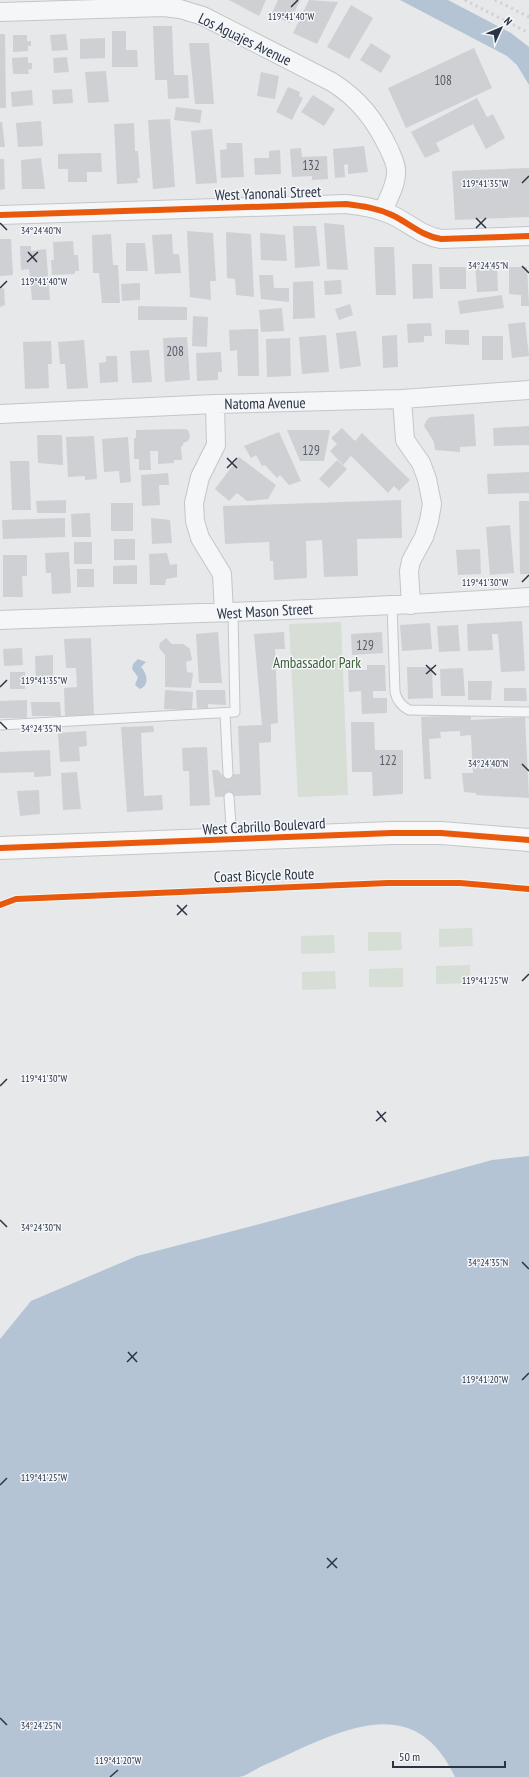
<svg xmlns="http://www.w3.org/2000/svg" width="529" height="1777" font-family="'PT Sans Narrow',sans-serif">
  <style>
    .green { fill: #d6ded6 }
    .water { fill: #b4c4d5 }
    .building { fill: #ced0d3 }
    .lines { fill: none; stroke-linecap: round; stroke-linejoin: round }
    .lane-casing { stroke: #c4c6c8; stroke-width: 11 }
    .street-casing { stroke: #c4c6c8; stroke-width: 20 }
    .secondary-casing { stroke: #c4c6c8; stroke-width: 24 }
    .lane { stroke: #f5f6f7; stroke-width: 9 }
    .street { stroke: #f5f6f7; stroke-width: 18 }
    .secondary { stroke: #f8f8f8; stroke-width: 22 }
    .rail { stroke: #cecfd2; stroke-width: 3; stroke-dasharray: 2 4; stroke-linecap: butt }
    .cycleway-casing { stroke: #f4f6f9; stroke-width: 8 }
    .cycleway { stroke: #e8590c; stroke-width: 6 }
    .ticks { fill: none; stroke: #2b3445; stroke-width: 1.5 }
    .labels { text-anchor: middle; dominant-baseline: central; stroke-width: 3; stroke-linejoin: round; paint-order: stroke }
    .number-label { font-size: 13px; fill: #545c69 }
    .street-label { font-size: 15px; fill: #2b3445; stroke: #f4f6f9 }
    .park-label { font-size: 15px; fill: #3f6138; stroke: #f4f6f9 }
    .ticks-label { font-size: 10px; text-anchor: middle; fill: #2b3445; stroke: #f4f6f9; stroke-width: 3; stroke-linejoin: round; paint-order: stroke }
  </style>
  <rect width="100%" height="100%" fill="#e6e8ea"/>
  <!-- green -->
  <path class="green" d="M341,622L348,795L298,797L289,624Z
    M472,928L473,946L439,947V929Z
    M368,932H401L402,950L368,951Z
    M334,935L335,953L301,954V936Z
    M470,965V983L436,984V966Z
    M403,968V987H369V969Z
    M335,971L336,989L302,990V972Z"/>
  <!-- water -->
  <path class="water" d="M400,0H448L511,33L529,47V85L517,65L507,56Z
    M138,659L146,662L141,667C147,673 150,685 140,689L135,685L138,677L132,669L133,664Z
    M529,1156V1777H455C413,1686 335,1734 269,1763C259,1766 248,1776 239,1777C214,1777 188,1777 163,1777C109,1777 54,1777 0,1777V1339L31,1301L137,1256L271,1221L492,1160Z"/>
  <!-- building -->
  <path class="building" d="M229,0H266L259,16Z
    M278,0H300L290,23L271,15Z
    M309,0L338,2L317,44L293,33Z
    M351,5L373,18L349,59L327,47Z
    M153,26H172L174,75H188L189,98L168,99L167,80H155Z
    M112,31H126V50H137L138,67H112Z
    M0,34H5L6,108H0Z
    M66,34L68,50L52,51L50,35Z
    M13,35H27V41H31V46H28V51L13,52Z
    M105,38V58L80,59V39Z
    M189,43H209L214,104H195Z
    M371,43L391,56L381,73L360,60Z
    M474,48L492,88L406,128L388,88Z
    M28,57V63H32V69L28,70L29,74H13L12,58Z
    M67,57L69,72L54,73L53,58Z
    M106,71L109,102L88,103L85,72Z
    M261,72L279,76L275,99L257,96Z
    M288,87L300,92L299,96L303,98L292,120L276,112Z
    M72,89L73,103L53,104L52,90Z
    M32,90L33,105L12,107L11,92Z
    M313,95L335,109L324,126L301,112Z
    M477,98L487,117L493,114L505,138L486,149L473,124L436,143L440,151L425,158L411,132Z
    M176,107L202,110L200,123L174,120Z
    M170,119L175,187L153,189L148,120Z
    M41,121L43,146L18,147L16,123Z
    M0,122H2L5,147H0Z
    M134,123L135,151H138L140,178H137L138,183L117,184L114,124Z
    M212,129L217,183L196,184L191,131Z
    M226,143H242L244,177L221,178L220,150L227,149Z
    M364,146L368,172L348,174V164L344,165L345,177L335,178L333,149Z
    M301,148L302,157L327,156L328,179L312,180V176L292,177L290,149Z
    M280,150L281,174L255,175L254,158H269V151Z
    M101,153L102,172H87V182H68V169H58V154Z
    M41,158L45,189H22L21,160Z
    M0,159H4L5,189L0,190Z
    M529,168V217L455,220L452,171Z
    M324,223L344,225L348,270L327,269Z
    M293,226H316L320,266L295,268Z
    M187,231L213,233L216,281H210L211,300L190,297Z
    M226,232L251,234L254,297L236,295L235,279L227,278Z
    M260,233L285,235L287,261L261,260Z
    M111,234L113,265H118L120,303H102L99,273H93L92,235Z
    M172,234L173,254H179L181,273L155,274L152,235Z
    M0,239H11L13,275L0,276Z
    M73,241L74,255H78L79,271H75V274L52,275L51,260H54L53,242Z
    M126,243H145L148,271H126Z
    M20,246H31V251L46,249L50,300H32L29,269L21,270Z
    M374,247H394L396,295H376Z
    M497,263L498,291L477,292L475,264Z
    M412,264H432L433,298L413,299Z
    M439,267H466V289H440Z
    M509,267H527L529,306H521V295L509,294Z
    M259,275H273L274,288H289V302L261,299Z
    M341,280L342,294L325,295L324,281Z
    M313,281L315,318L293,319V282Z
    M140,283V300L122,301L121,284Z
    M4,288L5,305L0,307V289Z
    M502,295L504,308L460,314L458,301Z
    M350,304L353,315L339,320L335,309Z
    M138,306L187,307V320H138Z
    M282,308L284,331L261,332L259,310Z
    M193,316L208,317L207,347L192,346Z
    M525,322L529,356L512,358L508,324Z
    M431,323L432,336H424V342L408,343L407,324Z
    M252,329H258L259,376H238L237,350L230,351L229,330Z
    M445,330H469V345L445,344Z
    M356,331L361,366L340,369L336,333Z
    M326,335L329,372L302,374L299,337Z
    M397,335L398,367L383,368L382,336Z
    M482,336H503V360H482Z
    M187,337L190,380L165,382L163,338Z
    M290,338L291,376L267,377L266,339Z
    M84,340L88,388L67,389L65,364H60L58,342Z
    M51,341L52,364H48L49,388L25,389L23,342Z
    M149,350L152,382L132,383L130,351Z
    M221,352L222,372H218V380L197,381L196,353Z
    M106,356H117L118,382L100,383L99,363L106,362Z
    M474,414L476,446L460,447V452L435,450L434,442L424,426L426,421L430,417Z
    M529,426V445L494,446L493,428Z
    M342,428L355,441L362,433L410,480L399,491L394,486L388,493L351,456L343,465L330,451L337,444L331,438Z
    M184,429L188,430L190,436L188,441L183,443V446H181L182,460H174V463L158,464V451H150L151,470H139V459H134V438H136V430Z
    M287,430H330L324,461H300Z
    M279,432L301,481L289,485L280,475L277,478L265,465L262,466L256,455L251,458L244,446Z
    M37,435H62L63,465L38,463Z
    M94,436L97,479L85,480V476L68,477L66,437Z
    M128,437L131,482L120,483L119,471L104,472L102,439Z
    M239,457L276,485L268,499L247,501L237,493L229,501L215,489Z
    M337,460L347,469L329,488L319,479Z
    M10,461H29L31,510H12Z
    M529,472V493L488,494L487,474Z
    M168,473L169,485H159L160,505L142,506L141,475Z
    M66,500V513H37L36,501Z
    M401,500L402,538L357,539L358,576L324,577L322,540L306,541L307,578L274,580L273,561H270L269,542L225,544L223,506Z
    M519,501H529V574H520Z
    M111,503H133V531H111Z
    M90,513L91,537H72L71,514Z
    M65,518V537L3,539L2,520Z
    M151,518L170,520L172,543L152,544Z
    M510,525L514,573L490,575L486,527Z
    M114,539H135V560H114Z
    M74,542H92V564H74Z
    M480,549L481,574L458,575L456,550Z
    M69,552L71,593L52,594L51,573H46L45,553Z
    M167,553L170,565L177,564V577L166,579L165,585H150L149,554Z
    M3,555H27V576H22L23,597H3Z
    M137,565V584H113V566Z
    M77,569H94V587H77Z
    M522,621L525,671L501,672L498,634H492L493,650L468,651L467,624Z
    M430,623L432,649L402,651L400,625Z
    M458,625L460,651L439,652L437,626Z
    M218,632L222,683H199L196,634Z
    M284,632L285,649H275L278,723L271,724V742L259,743L261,795L215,797L212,770H218L222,775L240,774L238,726L262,725L254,634Z
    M382,632L383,653L352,655L351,634Z
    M91,638L94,715L65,716L64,688L77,687L76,668H66L64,639Z
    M166,638L172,644H183L190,649L192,660L186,662L187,672L193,673L191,688L165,687V655L159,648L160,643Z
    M22,648L23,665L4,666L3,649Z
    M53,655V683H36L35,656Z
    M367,665H385L386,691H373V698H387V713L362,714L361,691L349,692L348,670H367Z
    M407,667H432L433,698L408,699Z
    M463,668L465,696H441L440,669Z
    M10,672H25V689H10Z
    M468,681H492L491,700H468Z
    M504,688H526L527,701H504Z
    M165,690L193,692L192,710L164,709Z
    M196,690H225L226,705L208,704V708H197Z
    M27,700V718H0V701Z
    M31,702H60L61,716H32Z
    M471,715V720L525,717L529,798L476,795V793L464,792L462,773H473L471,735L460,736V731L440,732L441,738L429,739L431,779H424L421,717Z
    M351,722H374L375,750H403V794L373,796L372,772H352Z
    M153,726L154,732L141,733L144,796L162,795L163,810L127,812L121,727Z
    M86,731L87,746L79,747L80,761L60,762L58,733Z
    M207,747L210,805L190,806L189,771H183L182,748Z
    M50,750L51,776L34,777V772L0,773V752Z
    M77,772L81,809L63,810L61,773Z
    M39,790L40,814L20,816L17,791Z"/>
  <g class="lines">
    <defs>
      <path id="lane" d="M392,605L395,692C397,701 401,706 409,710L529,712
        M225,713L228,774
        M0,725L235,712L233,613
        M229,797L232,840"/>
      <path id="street" d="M0,12L164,7L180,9L203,16L332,82C359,99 375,120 389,149C392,157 397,164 396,173C396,185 388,199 383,211
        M0,215L346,204C362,206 377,208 392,215C409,223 422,236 441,239L529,236
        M402,399L405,440L421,463L427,479L432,504L429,521L424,537L411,561L409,571L411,605
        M215,404L216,445L200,477L194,503L195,521L200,538L222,574L224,613
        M0,414L215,404L402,399L529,390
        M0,620C177,614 353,609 529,597"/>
      <path id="secondary" d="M0,848L392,833H441L529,840"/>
    </defs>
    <!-- lane casing -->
    <use href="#lane" class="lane-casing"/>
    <!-- street casing -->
    <use href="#street" class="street-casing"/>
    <!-- secondary casing -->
    <use href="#secondary" class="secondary-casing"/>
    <!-- lane -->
    <use href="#lane" class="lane"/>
    <!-- street -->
    <use href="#street" class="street"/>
    <!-- secondary -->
    <use href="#secondary" class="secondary"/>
    <!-- rail -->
    <path class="rail" d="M465,0L529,33
      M495,0L529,17"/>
    <defs>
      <path id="cycleway" d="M0,215L346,204C362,206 377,208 392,215C409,223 422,236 441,239L529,236
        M0,848L392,833H441L529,840
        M0,905L16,899L388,883H460L529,889"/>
    </defs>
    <!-- cycleway casing -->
    <use href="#cycleway" class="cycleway-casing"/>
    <!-- cycleway -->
    <use href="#cycleway" class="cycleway"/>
  </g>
  <!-- ticks -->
  <path class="ticks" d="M291,7L298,0M522,183L529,176M476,218L486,228M0,223L7,230M476,228L486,218M28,252L37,262M27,262L38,252M522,266L529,273M0,288L7,281M227,458L237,468M227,468L237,458M522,582L529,575M426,665L436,675M426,674L436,665M0,687L7,680M0,722L7,729M522,764L529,771M177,905L187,915M177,915L187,905M522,981L529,974M0,1086L7,1079M377,1111L386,1122M376,1121L386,1112M0,1220L7,1227M522,1262L529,1269M128,1352L137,1362M127,1362L137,1352M522,1380L529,1373M0,1485L7,1478M327,1558L337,1568M327,1568L337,1558M0,1718L7,1725M110,1777L118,1770"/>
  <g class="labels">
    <!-- number labels -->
    <g class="number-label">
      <text x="443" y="80">108</text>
      <text x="311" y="165">132</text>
      <text x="175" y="351">208</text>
      <text x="311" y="450">129</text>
      <text x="365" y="645">129</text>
      <text x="388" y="760">122</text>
    </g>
    <!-- street labels -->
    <g class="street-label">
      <text transform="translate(245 39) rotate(26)">Los Aguajes Avenue</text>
      <text transform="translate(268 193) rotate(-2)">West Yanonali Street</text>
      <text transform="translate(265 403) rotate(-1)">Natoma Avenue</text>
      <text transform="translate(265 611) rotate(-3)">West Mason Street</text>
      <text transform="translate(264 826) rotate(-3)">West Cabrillo Boulevard</text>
      <text transform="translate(264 875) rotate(-2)">Coast Bicycle Route</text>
    </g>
    <!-- park labels -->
    <g class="park-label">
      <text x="317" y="662">Ambassador Park</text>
    </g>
  </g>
  <g class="ticks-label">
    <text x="291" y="20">119°41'40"W</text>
    <text x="485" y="187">119°41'35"W</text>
    <text x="41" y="234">34°24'40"N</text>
    <text x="488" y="269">34°24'45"N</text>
    <text x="44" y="285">119°41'40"W</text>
    <text x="485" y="586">119°41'30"W</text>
    <text x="44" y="684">119°41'35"W</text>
    <text x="41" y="732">34°24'35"N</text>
    <text x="488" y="767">34°24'40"N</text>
    <text x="485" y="984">119°41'25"W</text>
    <text x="44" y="1082">119°41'30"W</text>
    <text x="41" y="1231">34°24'30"N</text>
    <text x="488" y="1266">34°24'35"N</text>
    <text x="485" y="1383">119°41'20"W</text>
    <text x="44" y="1481">119°41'25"W</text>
    <text x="41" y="1729">34°24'25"N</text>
    <text x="118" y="1764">119°41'20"W</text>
  </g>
  <!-- north arrow -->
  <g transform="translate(501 28) rotate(46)" stroke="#f4f6f9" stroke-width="3" paint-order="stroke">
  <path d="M0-3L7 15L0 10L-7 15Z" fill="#2b3445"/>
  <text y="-6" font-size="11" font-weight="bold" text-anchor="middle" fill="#2b3445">N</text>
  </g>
  <!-- scale -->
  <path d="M393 1761v6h112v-6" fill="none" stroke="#2b3445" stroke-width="2"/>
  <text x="399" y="1761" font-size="12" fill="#2b3445" stroke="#f4f6f9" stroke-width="3" paint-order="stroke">50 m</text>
</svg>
